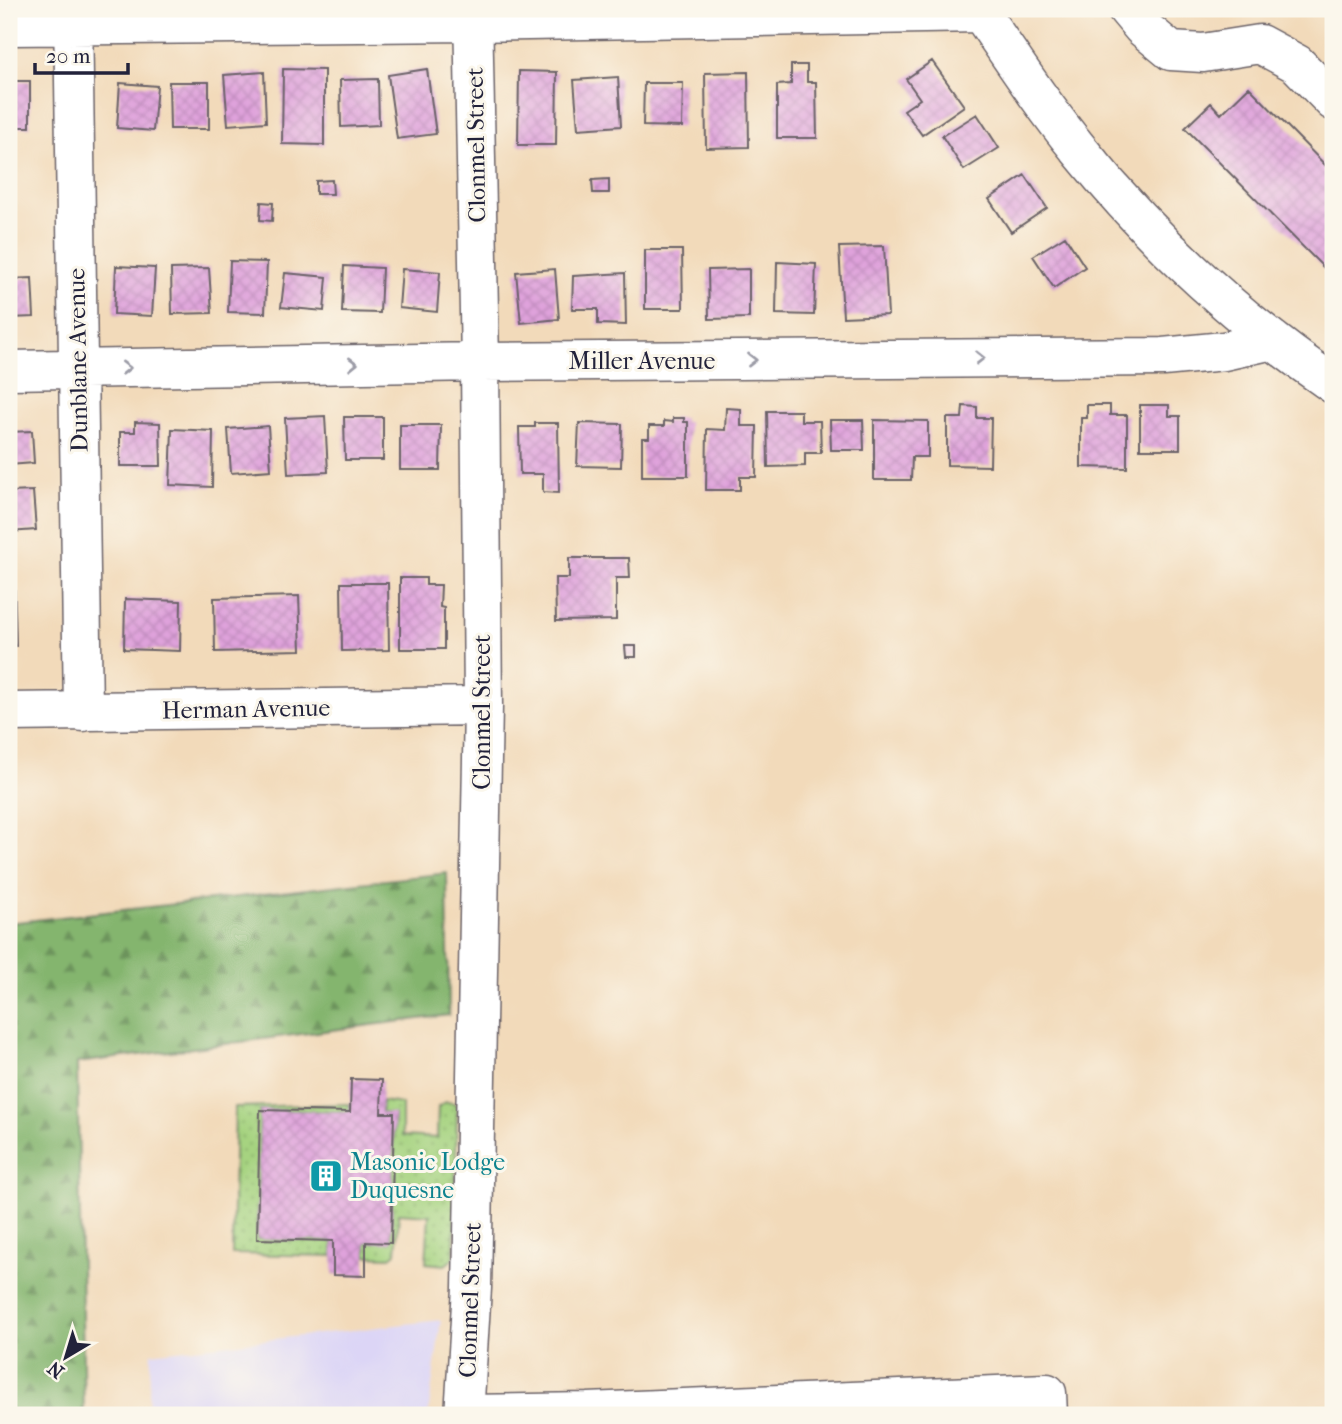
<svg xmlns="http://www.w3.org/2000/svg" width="1342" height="1424" font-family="'IM FELL French Canon',serif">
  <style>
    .built { fill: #dcd5f6 }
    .grass { fill: url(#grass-dots); stroke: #647a5e; stroke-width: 2 }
    .forest { fill: url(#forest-firs); stroke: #536c54; stroke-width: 2 }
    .building { fill: url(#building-cross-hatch) }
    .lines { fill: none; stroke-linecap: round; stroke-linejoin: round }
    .minor-casing { stroke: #6b6267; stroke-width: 41 }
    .minor { stroke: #fff; stroke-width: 38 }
    .oneway { stroke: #9c9ca7 }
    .labels { text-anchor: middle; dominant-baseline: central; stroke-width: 6; stroke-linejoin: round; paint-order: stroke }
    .street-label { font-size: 24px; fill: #22223b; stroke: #fbf7ec }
    .culture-label { font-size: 24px; fill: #0d838f; stroke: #fbf7ec; text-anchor: start }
  </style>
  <defs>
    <pattern id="grass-dots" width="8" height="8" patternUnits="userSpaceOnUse" patternTransform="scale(1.75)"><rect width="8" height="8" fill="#a6d380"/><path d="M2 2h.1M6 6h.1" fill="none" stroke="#8fb570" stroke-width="1.8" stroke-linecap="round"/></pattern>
    <pattern id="forest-firs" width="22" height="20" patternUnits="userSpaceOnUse" patternTransform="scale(1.75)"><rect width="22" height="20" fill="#84b56e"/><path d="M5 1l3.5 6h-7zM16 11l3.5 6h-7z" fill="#6c935c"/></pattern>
    <pattern id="building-cross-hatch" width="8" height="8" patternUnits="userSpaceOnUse" patternTransform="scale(1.75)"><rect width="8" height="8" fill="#dfa2db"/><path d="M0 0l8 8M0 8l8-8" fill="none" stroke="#bf8bbd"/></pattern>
  </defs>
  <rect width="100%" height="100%" fill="#fbf7ec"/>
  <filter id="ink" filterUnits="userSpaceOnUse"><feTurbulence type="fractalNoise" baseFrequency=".0143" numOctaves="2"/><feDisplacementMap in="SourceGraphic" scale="14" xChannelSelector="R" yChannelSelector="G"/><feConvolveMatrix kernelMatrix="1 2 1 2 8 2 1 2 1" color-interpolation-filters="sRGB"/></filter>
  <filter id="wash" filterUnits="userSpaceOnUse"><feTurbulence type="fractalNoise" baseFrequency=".00686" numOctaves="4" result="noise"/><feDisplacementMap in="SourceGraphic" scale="28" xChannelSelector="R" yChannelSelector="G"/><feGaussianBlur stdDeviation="1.57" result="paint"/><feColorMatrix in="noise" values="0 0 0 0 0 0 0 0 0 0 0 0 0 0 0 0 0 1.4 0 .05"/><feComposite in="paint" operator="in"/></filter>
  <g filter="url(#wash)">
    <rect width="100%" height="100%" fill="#f2daba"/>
    <!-- built -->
    <path class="built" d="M441,1320L428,1415H148L151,1353Z"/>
    <!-- grass -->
    <path class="grass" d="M382,1101L402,1104V1136L437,1138L438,1107L446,1102L454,1103L457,1107L454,1258L445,1265L426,1263L429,1215L399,1213L396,1253L391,1257L366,1256V1242H391L394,1114L381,1113Z
      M350,1104V1112L260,1110L257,1239L333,1241V1256L232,1254L235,1107Z"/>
    <!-- forest -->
    <path class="forest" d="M447,873L449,1015L77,1063L84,1415H9V923Z"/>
    <g id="blocks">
      <!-- building -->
      <path class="building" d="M932,61L964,106L922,135L904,110L920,99L906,79Z
        M791,65H807V82H816L817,138H777V85L791,84Z
        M283,69L324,70V145L282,144Z
        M427,69L436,134L397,139L388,75Z
        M519,71L557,72L556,145H518Z
        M264,72L266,122L228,125L224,75Z
        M748,72L749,147L706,148L705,73Z
        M618,77L621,126L578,129L574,80Z
        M378,79L379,125L341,127L340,80Z
        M9,81H30V127H9Z
        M169,82H209V129H170Z
        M120,83L157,86L153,131L117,128Z
        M644,83H683L682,127L643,126Z
        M1249,87L1333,173V277L1185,128L1211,103L1221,114Z
        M977,114L999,148L964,170L942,136Z
        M1025,175L1047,208L1011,232L989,199Z
        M609,179V193H593L592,180Z
        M332,180L333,194H316V181Z
        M261,202L273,203L272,221L260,220Z
        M1065,236L1085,267L1054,288L1033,256Z
        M884,246L888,315L843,317L839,247Z
        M645,250H682L683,309H645Z
        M230,261L267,262L265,313L228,312Z
        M777,262L816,264L814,315L776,314Z
        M116,266L155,268L152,316L114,314Z
        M344,266L382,268L380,313L342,312Z
        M209,268L212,313L172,314L171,269Z
        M402,269L440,272L437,312L399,308Z
        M555,269L559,319L521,323L516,272Z
        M749,269V318L709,319L708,270Z
        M285,273L327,277L324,311L281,307Z
        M625,273L626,325L598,324V309H572L573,276Z
        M32,278L34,317L9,318V279Z
        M1087,405H1110V415H1127V468L1081,467V418H1087Z
        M1140,405H1169V416H1180V449H1140Z
        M963,406L977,407V418H991L990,466L947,465V418H962Z
        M726,408L741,409V426H757L756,477H740V490H706L707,429L725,430Z
        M767,411H801V421H820L821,453H805V466L768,467Z
        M325,416L328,472L288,474L285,418Z
        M344,417H383V460H345Z
        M673,418H684V422H688V476H642V438H649V426H664V421L673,422Z
        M830,420H863L864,450H831Z
        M874,420L928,421V457H912L911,480H874Z
        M135,422L160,423L161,466H120V432H135Z
        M535,423H558L559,493L543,492V474H520L519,427H535Z
        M579,423L622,424L621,467L577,466Z
        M400,425H441L440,470H400Z
        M268,426L271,470L231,473L228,429Z
        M172,429L213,431L212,487L170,485Z
        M32,431L34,463L9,465V432Z
        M33,491L36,530L9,532V492Z
        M569,558H629L630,578H616V620L556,621L555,578H569Z
        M9,568H14L16,646H9Z
        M400,578H426V585H441L440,607L444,608V649H400Z
        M341,583H388L389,650L342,651Z
        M299,596L301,650L215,652L214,598Z
        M125,599L181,601L180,651L124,649Z
        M625,646H636V657H626Z
        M351,1079L382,1080L381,1113H394L391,1243L366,1242V1276L333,1275V1241L257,1239L260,1110L350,1112Z
        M295,1409L335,1413V1415H295Z"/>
    </g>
  </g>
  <g filter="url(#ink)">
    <use href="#blocks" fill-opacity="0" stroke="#6b6267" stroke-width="2"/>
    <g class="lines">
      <defs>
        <path id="minor" d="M73,9L83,712
          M978,9C1011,57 1043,106 1080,151C1152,240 1239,320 1333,384
          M1127,9L1142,27L1171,51L1203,53L1260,44L1297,64L1333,101
          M9,26L474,22L981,13
          M9,370L480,362L1163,357L1224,351L1273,340
          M9,712L483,706
          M464,1414L588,1412L1047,1393L1048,1415
          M464,1415L472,1288L483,706L480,362L473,9"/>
      </defs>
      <!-- minor casing -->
      <use href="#minor" class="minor-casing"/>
      <!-- minor -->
      <use href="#minor" class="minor"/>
    </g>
    <!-- one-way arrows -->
    <defs><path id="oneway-chevron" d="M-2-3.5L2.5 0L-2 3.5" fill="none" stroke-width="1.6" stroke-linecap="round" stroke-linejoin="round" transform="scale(1.75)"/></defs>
    <g class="oneway">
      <use href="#oneway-chevron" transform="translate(980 358)"/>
      <use href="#oneway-chevron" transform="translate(752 360)"/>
      <use href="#oneway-chevron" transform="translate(353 364) rotate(-1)"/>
      <use href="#oneway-chevron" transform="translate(126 368) rotate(-1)"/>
    </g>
  </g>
  <!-- icons -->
  <defs>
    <symbol id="building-square" viewBox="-11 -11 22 22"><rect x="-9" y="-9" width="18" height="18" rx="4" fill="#0f9aa8" stroke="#fbf7ec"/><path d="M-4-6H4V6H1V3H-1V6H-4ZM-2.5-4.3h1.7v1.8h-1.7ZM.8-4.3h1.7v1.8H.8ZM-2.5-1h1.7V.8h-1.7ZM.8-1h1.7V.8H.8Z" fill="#fff"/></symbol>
  </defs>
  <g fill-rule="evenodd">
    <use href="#building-square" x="307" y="1157" width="38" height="38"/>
  </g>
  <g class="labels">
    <!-- street labels -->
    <g class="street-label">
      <text transform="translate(476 145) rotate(-91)">Clonmel Street</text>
      <text transform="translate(78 360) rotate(-91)">Dunblane Avenue</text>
      <text x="642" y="361">Miller Avenue</text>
      <text transform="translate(246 709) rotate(-1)">Herman Avenue</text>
      <text transform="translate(482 712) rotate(-90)">Clonmel Street</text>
      <text transform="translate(470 1300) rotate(-88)">Clonmel Street</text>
    </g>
    <!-- culture labels -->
    <g class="culture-label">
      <text x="350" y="1162">Masonic Lodge<tspan x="350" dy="28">Duquesne</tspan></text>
    </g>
  </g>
  <!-- margin -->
  <rect width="1342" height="1424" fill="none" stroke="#fbf7ec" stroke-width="35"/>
  <!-- north arrow -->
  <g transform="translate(66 1357) rotate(218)" stroke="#fbf7ec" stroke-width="5" paint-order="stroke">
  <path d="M0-5L12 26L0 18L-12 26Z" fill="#22223b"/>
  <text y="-10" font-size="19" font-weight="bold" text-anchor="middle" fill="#22223b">N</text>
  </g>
  <!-- scale -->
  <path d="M35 63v10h93v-10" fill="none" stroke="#22223b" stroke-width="3.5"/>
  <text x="46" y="63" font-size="21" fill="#22223b" stroke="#fbf7ec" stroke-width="5" paint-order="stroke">20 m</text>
</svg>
